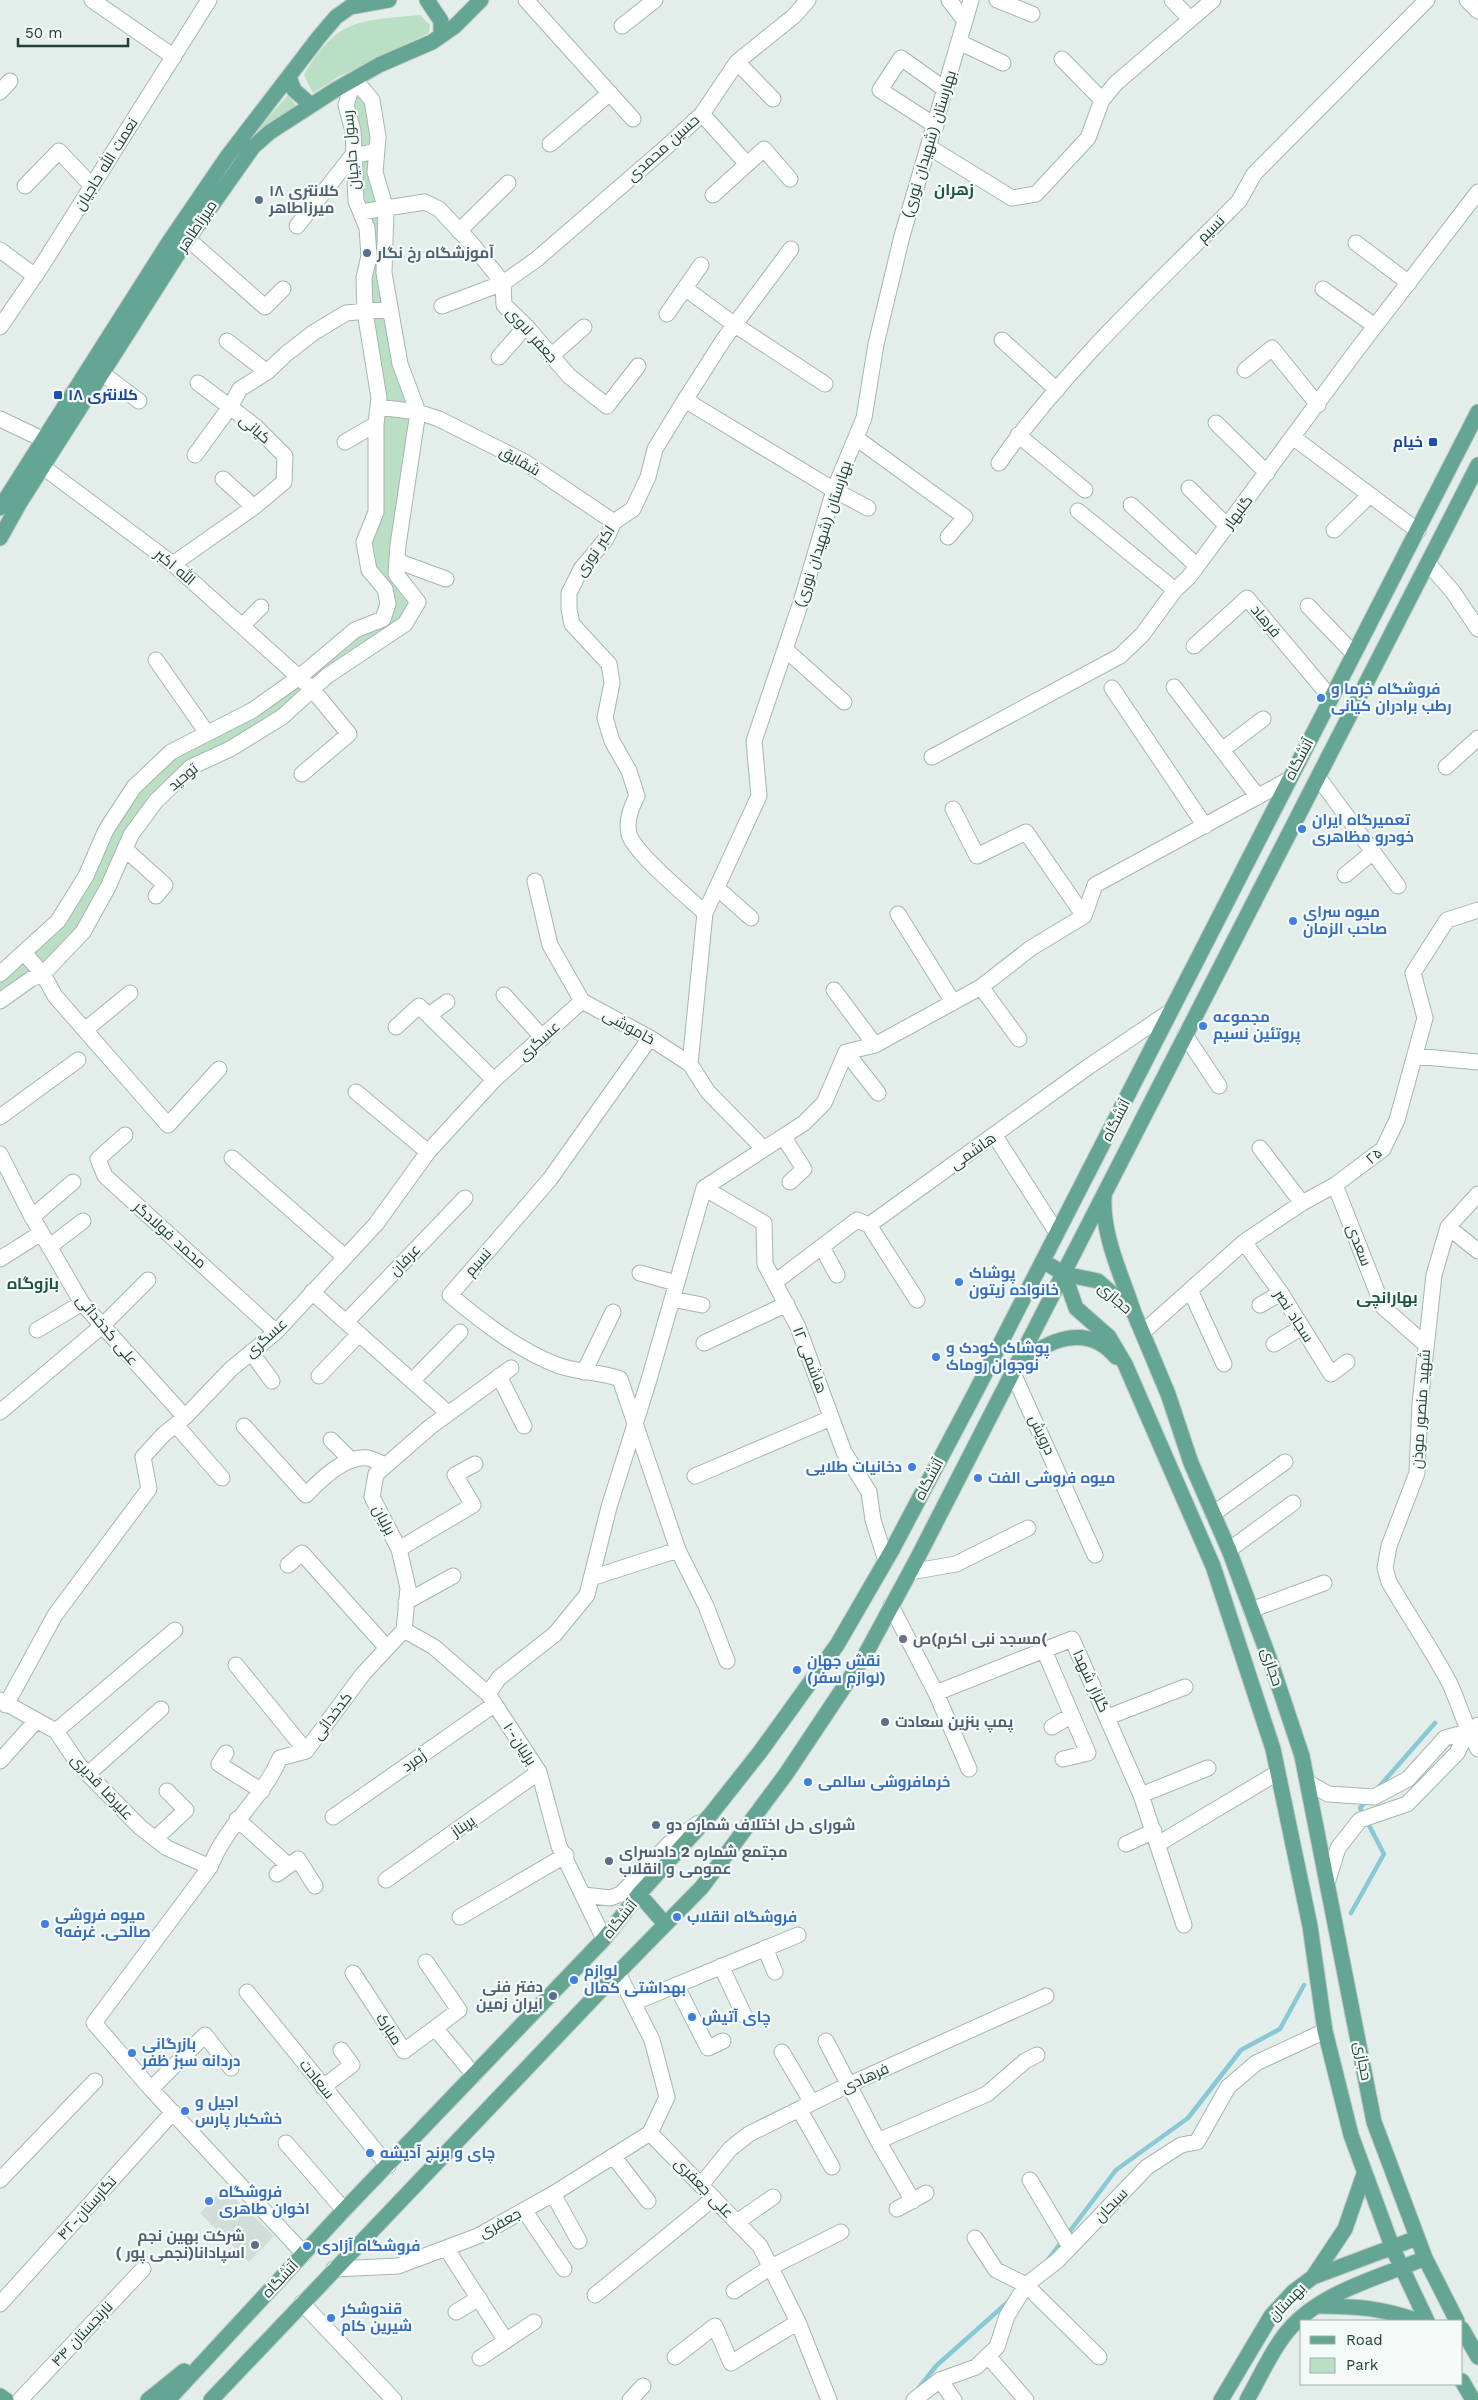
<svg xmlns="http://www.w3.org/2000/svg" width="1478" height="2400" font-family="'Work Sans',Cairo,sans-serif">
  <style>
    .built { fill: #d1ddd8 }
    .green { fill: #bbdfc5 }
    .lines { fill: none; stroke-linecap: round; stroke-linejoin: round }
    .stream { stroke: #89c9d5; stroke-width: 4.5 }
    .minor-casing { stroke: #a5b6b0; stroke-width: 17 }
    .major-casing { stroke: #c1cac7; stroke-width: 17 }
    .minor { stroke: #fff; stroke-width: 15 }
    .major { stroke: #65a594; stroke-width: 15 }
    .service-dot { fill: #5c6f8a; stroke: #f4faf7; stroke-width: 2 }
    .transit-dot { fill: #1a4fb4; stroke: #f4faf7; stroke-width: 2 }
    .shop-dot { fill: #3f7fe0; stroke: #f4faf7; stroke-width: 2 }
    .worship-dot { fill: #6b7280; stroke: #f4faf7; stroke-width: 2 }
    .labels { text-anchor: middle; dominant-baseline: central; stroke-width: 4.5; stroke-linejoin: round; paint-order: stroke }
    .street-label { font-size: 15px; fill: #224037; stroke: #f4faf7 }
    .service-label { font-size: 15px; font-weight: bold; fill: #4e5e75; stroke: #f4faf7; text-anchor: start }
    .transit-label { font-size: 15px; font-weight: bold; fill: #164399; stroke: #f4faf7; text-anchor: start }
    .shop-label { font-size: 15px; font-weight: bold; fill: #366cbe; stroke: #f4faf7; text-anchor: start }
    .worship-label { font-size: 15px; font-weight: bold; fill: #5b616d; stroke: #f4faf7; text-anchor: start }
    .neighbourhood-label { font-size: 16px; font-weight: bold; fill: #1c5345; stroke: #f4faf7 }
  </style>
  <rect width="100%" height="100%" fill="#e3ede9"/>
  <!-- built -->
  <path class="built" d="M224,2188L274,2236L249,2262L200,2213Z"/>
  <!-- green -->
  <path class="green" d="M420,15L430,25L429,33L338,77L313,93L304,75C337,18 359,21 420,15Z
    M354,82L367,101L382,252L415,410L395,557L413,605L402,620L287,710L160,794L81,928L43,970L0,999V976L59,924L137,788L173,753L254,712L357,632L383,621L391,597L370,569L366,541L378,514L367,277L348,105Z
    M288,95L296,106L246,143Z"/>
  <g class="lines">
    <!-- stream -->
    <path class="stream" d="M1378,1788L1435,1723
      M1351,1913L1384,1854L1360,1808L1366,1801
      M1067,2235L1116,2170L1188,2118L1241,2050L1280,2029L1304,1985
      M1047,2261L1062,2241
      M918,2389L936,2366L1009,2301"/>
    <defs>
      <path id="minor" d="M92,0L174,57
        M526,0L633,119
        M949,0L965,21
        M997,0L1032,14
        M1172,0L1190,19
        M1467,0L1478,11
        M622,26L655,0
        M959,42L1003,63
        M1062,59L1102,100
        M737,62L773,99
        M0,92L10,81
        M702,114L746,163
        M936,126L880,90L901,58L946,90
        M550,144L610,93
        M929,147L1012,198L1036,194L1088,138L1102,100L1116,83L1213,0
        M25,186L59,151L92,186
        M713,195L764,149L790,179
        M361,212L425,202L439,209L471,243L503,283L504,305L526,326L569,376L607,406L638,366
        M297,226L352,156L377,151
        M459,231L508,183
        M188,239L265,307L283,289
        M1356,243L1409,283
        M0,250L35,276
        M686,289L735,325L825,384
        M1323,289L1375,326
        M442,306L503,283L537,259L664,149L702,114L737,62L794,16L808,0
        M667,314L701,265
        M0,327L41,267L209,0
        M1002,340L1057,390
        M227,341L267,372
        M551,356L584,327
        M499,357L526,326
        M1245,370L1272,348L1318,405
        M103,374L139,401
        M685,400L834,490L868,508
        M378,407L418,412L439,419L525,462L614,522
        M0,419L42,439
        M1216,423L1267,473
        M1018,435L1085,490
        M856,438L965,517L948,537
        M1294,438L1418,531
        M345,442L376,424
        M195,455L230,407L198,383
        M999,463C1067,366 1156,285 1239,201L1254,174L1427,0
        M43,467L173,564L312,689L349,734L302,774
        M223,479L254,507
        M1189,488L1227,526
        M1131,505L1197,566
        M1078,511L1175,590
        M1334,530L1370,495
        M397,561L446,579
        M1428,563L1453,592L1478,629
        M173,564L254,507L284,482L285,456L256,427L230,407L240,389L267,372L286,354L313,333L346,313L389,309
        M1308,606L1354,654
        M242,626L261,607
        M1194,646L1247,598L1331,698
        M785,649L844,702
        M156,660L207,733
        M1174,687L1258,797
        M1112,688L1205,826
        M1222,750L1263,719
        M932,757L1120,656L1142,635L1175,590L1189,577L1356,351L1478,192
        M1446,767L1478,738
        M1318,777L1398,886
        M953,809L977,856L1026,832L1084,916
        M125,849L165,885L156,896
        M1345,875L1373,852
        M535,881L550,945L582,1001L650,1038L690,1064L708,1092L763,1148
        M717,888L751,918
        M705,913C689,898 634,853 629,834C626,820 631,808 637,796L629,771L612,741L605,718L612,683L609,664L572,624L569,609V593L581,569L606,539L614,522L633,509L648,477L655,449L685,400L724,339L791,249
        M898,914L953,1002
        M24,953L43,974L55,996L168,1125L219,1069
        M0,974L58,921L86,876L106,830L134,787L171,752L253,710L298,678L355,630L383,619L388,604L385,589L369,570L364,542L376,512V424L379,398L365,312L364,278L369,256L367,228L356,201L353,131L346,105L354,79
        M981,987L1019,1039
        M834,990L875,1045
        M504,995L543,1038
        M0,1001L31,979L43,974L83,932L108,887L131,835L156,801L191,767L230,749L282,717L327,676L405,624L418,602L396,574L398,545L418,412L400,364L384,273L386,210L375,172L378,137L372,100L354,79
        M429,1015L447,1002
        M396,1027L419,1006L494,1080
        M85,1030L130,993
        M1185,1035L1219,1086
        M650,1038L550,1179L450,1295C481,1321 518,1350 557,1365C578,1373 600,1371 620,1379L678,1550L706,1606L727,1661
        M846,1052L878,1093
        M1415,1056L1478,1062
        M690,1064L705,913L759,796L754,741L801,602L834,490L864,418L876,344L902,236L971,0
        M356,1092L428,1152
        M0,1117L78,1060
        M125,1135L98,1159L105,1176L276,1332
        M995,1136L1057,1233
        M784,1138L804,1169L790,1182
        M1260,1148L1302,1203
        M0,1154L32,1217L82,1303L185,1417
        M232,1158L345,1257
        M1335,1185L1383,1307L1426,1345
        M704,1188L764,1223L765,1264L798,1327L844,1452L869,1492L873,1520L886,1561
        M1478,1194L1448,1227L1434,1275L1420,1403L1417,1473L1389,1546L1385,1568L1389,1582C1408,1615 1431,1648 1449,1682C1460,1705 1465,1728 1478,1749
        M32,1217L73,1182
        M869,1225L917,1300
        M1448,1227L1478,1251
        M1244,1242L1281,1293L1331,1374L1347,1362
        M49,1247L83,1221
        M822,1247L837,1275
        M0,1259L41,1233
        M640,1273L676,1283
        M775,1282L857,1220L869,1225L1088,1067L1171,1011
        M312,1292L448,1413
        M1191,1292L1224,1364
        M672,1299L702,1305
        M1260,1305L1281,1293
        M346,1322L465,1198
        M37,1330L82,1303
        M1143,1332L1244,1242L1302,1203L1335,1185L1383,1149L1397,1120L1425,1018L1413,973L1447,920L1478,910
        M704,1343L787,1304
        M1274,1344L1302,1327
        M251,1352L272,1381
        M1012,1371L1095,1555
        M584,1372L613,1312
        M319,1376L359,1334
        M499,1376L524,1426
        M412,1381L460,1332
        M0,1412L102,1326L148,1280
        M176,1425L222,1478
        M244,1426L306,1495C320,1480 345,1455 368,1458C373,1459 380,1463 386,1465
        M331,1440L351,1460
        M695,1476L831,1418
        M1213,1514L1285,1462
        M399,1549L473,1505L455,1475L475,1464
        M1229,1550L1293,1503
        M288,1565L302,1553L387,1648
        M910,1572L956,1564L1028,1528
        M591,1578L678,1550
        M406,1602L453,1576
        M891,1606L936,1693L1072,1639L1141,1795L1184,1925
        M1251,1610L1324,1583
        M404,1630L434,1647L488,1694L539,1772L559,1846L604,1939
        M404,1630L408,1588L399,1549L372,1497L376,1474L430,1427L511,1368
        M1044,1650L1088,1753L1063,1759
        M236,1665L306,1751
        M936,1693L969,1769
        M488,1694L499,1678L555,1634L587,1595L609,1507L648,1383L704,1188L804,1123L824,1103L846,1052L875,1045L981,987L1031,948L1084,916L1095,885L1288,780
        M0,1700L56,1731L79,1765L140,1827L167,1848L210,1867
        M6,1705L55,1615L149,1489L143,1457L164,1434L185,1417L231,1369L276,1332L376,1224L428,1152L494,1080L582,1001
        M1108,1717L1185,1687
        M1052,1727L1072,1715
        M56,1731L175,1630
        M226,1753L219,1764L262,1791
        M0,1761L36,1721
        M88,1774L161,1709
        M1309,1783L1328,1794L1374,1797L1408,1779L1445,1738L1467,1732L1478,1725
        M1141,1795L1208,1768
        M333,1817L495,1704
        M237,1819L288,1865
        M155,1839L186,1810L167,1791
        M1126,1844L1154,1831
        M1158,1844L1277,1773
        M277,1874L298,1859L315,1886
        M386,1880L539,1772
        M1328,1880L1338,1848L1360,1820L1407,1804L1457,1753L1467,1732
        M584,1895L610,1898L621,1894L670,1843L699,1823
        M460,1917L566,1855
        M765,1948L775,1972
        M426,1962L459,2010L435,2028
        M721,1966L744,2015
        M353,1973L404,2051L435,2028L474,2075
        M618,1973L652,2040L667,2097L650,2133L760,2246L798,2322L829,2400
        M676,1985L708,2048L723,2041
        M247,1992L388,2166
        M633,2003L798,1935
        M826,2041L878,2141L987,2094L1025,2061L1037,2055
        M782,2052L812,2103
        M323,2087L352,2065L341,2050
        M151,2089L205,2035L231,2068
        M799,2109L832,2167
        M878,2141L913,2201
        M286,2143L344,2210
        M613,2156L648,2201
        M0,2180L95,2081
        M1030,2180L1070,2247
        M701,2185L730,2149L749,2134L848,2085L1046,1996
        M553,2194L579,2241
        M897,2209L926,2193
        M524,2210L564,2269
        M737,2222L773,2197
        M975,2238L996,2270L1026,2285L1099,2357
        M446,2248L506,2341
        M304,2254L151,2089L94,2023L210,1867C227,1823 262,1800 280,1758L306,1751L363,1674L404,1630
        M334,2269L398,2266L478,2236L553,2194L650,2133
        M734,2291L771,2267L841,2232
        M595,2295L714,2198
        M302,2303L394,2400
        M0,2304L173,2112
        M456,2312L479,2298
        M988,2356L1026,2400
        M675,2357L715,2326L731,2363L798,2322
        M480,2358L534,2322
        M940,2380L954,2400
        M20,2400L143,2269
        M630,2400L643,2386
        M914,2400L940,2380L976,2367L997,2347L1007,2316L1026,2285L1057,2261L1147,2167L1181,2145L1197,2142L1228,2087L1256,2063L1325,2031"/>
      <path id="major" d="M427,0L441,21V35
        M289,77L294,90L311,105
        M0,508L169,242L227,157L319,37L336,17L350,7L389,0
        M0,538L19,504L181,249L253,147L270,132L335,90L379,65L432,42L455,26L481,0
        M1104,1197C1102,1236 1122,1276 1134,1313
        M1043,1261L1064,1274L1098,1281L1134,1313L1168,1394L1191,1463L1229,1550L1271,1663L1302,1756L1374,2122L1425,2258L1457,2321
        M1064,1274L1076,1308L1109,1337L1125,1364L1213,1566L1273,1749L1310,1926L1325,2031L1351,2135L1393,2249L1427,2321
        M1019,1365C1046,1340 1087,1322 1116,1357
        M639,1894L665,1924
        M1313,2277L1345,2229L1364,2174
        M1319,2306C1355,2306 1383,2308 1418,2321
        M1462,2329L1478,2357
        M1462,2381L1473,2400
        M0,2396L6,2400
        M148,2400L184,2371
        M168,2400L344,2210L604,1939L639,1894L711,1814L760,1752L837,1645L892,1550L976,1391L1478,412
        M211,2400L603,1988L702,1887L786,1774L864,1657L917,1559L1478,465
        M1221,2400L1271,2316L1293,2292L1313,2277L1417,2238
        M1247,2400C1259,2379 1269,2356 1283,2337C1316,2292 1377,2279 1425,2258"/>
    </defs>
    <!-- minor casing -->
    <use href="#minor" class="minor-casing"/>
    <!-- major casing -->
    <use href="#major" class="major-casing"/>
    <!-- minor -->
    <use href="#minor" class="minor"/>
    <!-- major -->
    <use href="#major" class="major"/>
  </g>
  <!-- markers -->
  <g class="service-dot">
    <circle cx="259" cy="200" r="5"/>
    <circle cx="367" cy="253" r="5"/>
    <circle cx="885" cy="1722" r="5"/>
    <circle cx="656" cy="1825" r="5"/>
    <circle cx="609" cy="1861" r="5"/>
    <circle cx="553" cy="1996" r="5"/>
    <circle cx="255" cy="2245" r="5"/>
  </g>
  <g class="transit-dot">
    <rect x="53" y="390" width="10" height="10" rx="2.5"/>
    <rect x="1428" y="437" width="10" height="10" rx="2.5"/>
  </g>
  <g class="shop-dot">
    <circle cx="1321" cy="698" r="5"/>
    <circle cx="1302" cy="829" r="5"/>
    <circle cx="1293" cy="921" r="5"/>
    <circle cx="1203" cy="1026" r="5"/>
    <circle cx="959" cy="1282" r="5"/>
    <circle cx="936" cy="1357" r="5"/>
    <circle cx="912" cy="1467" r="5"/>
    <circle cx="978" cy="1478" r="5"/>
    <circle cx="797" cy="1670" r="5"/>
    <circle cx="808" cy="1782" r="5"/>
    <circle cx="677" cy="1917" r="5"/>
    <circle cx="45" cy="1924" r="5"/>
    <circle cx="574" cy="1980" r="5"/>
    <circle cx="692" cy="2017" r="5"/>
    <circle cx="132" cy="2053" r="5"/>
    <circle cx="185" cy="2111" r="5"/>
    <circle cx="370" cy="2153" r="5"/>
    <circle cx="209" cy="2201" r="5"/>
    <circle cx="307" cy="2246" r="5"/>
    <circle cx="331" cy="2318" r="5"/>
  </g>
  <circle class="worship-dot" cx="903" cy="1639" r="5"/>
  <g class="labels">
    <!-- street labels -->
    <g class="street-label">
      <text transform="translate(929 144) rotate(-73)">بهارستان (شهیدان نوری)</text>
      <text transform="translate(663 148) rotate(-42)">حسین محمدی</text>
      <text transform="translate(351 150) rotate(-95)">رسول حاجیان</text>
      <text transform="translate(106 164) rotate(-58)">نعمت الله حاجیان</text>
      <text transform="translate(197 226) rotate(-56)">میرزاطاهر</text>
      <text transform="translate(1211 229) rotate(-45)">نسیم</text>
      <text transform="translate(532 335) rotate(48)">جعفر لاوی</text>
      <text transform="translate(255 429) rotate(41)">کیانی</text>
      <text transform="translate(520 461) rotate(30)">شقایق</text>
      <text transform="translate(1238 512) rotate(-53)">گلبهار</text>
      <text transform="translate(823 534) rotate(-72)">بهارستان (شهیدان نوری)</text>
      <text transform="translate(595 551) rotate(-56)">اکبر نوری</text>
      <text transform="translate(175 567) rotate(40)">الله اکبر</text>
      <text transform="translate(1266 621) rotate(50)">فرهاد</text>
      <text transform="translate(1299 759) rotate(-62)">آتشگاه</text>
      <text transform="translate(183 777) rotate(-40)">توحید</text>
      <text transform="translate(629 1027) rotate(29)">خاموشی</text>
      <text transform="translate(539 1041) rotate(-42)">عسگری</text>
      <text transform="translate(1116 1120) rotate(-63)">آتشگاه</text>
      <text transform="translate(973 1151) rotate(-35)">هاشمی</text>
      <text transform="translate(1374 1156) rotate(-42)">۲۵</text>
      <text transform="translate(170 1235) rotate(42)">محمد فولادگر</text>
      <text transform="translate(1359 1245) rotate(69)">سعدی</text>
      <text transform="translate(405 1260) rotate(-46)">عرفان</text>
      <text transform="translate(478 1262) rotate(-49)">نسیم</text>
      <text transform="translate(1115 1298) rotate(41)">حجازی</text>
      <text transform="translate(1294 1316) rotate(57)">سجاد نصر</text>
      <text transform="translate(107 1330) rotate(50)">علی کدخدائی</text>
      <text transform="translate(266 1338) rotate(-42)">عسگری</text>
      <text transform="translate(810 1360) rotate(69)">۱۲ هاشمی</text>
      <text transform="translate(1421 1409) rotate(-86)">شهید منصور موذن</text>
      <text transform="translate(1042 1435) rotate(65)">درویش</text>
      <text transform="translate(929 1479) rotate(-62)">آتشگاه</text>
      <text transform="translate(384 1520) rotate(62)">برلیان</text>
      <text transform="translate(1272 1667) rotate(72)">حجازی</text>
      <text transform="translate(1091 1681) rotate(65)">گلزار شهدا</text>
      <text transform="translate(332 1716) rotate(-53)">کدخدائی</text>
      <text transform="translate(520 1744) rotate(57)">۱۰-برلیان</text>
      <text transform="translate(414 1761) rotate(-35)">زُمرد</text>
      <text transform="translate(102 1787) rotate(47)">علیرضا قدیری</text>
      <text transform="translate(463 1826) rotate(-35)">پریناز</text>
      <text transform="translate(620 1919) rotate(-51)">آتشگاه</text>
      <text transform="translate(389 2029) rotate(57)">مبارک</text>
      <text transform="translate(1363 2061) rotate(79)">حجازی</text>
      <text transform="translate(865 2078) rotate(-25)">فرهادی</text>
      <text transform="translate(317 2079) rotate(51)">سعادت</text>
      <text transform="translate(704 2188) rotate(46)">علی جعفری</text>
      <text transform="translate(1111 2205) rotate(-46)">سبحان</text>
      <text transform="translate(87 2208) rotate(-48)">۴۲-نگارستان</text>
      <text transform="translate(500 2223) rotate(-29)">جعفری</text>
      <text transform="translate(280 2279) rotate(-47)">آتشگاه</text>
      <text transform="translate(1287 2302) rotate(-46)">بهستان</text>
      <text transform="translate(82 2334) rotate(-47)">۴۴ نارنجستان</text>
    </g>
    <!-- service labels -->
    <g class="service-label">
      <text x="269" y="191">کلانتری ۱۸<tspan x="269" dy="17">میرزاطاهر</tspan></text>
      <text x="377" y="253">آموزشگاه رخ نگار</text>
      <text x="895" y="1722">پمپ بنزین سعادت</text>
      <text x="666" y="1825">شورای حل اختلاف شماره دو</text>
      <text x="619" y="1852">مجتمع شماره 2 دادسرای<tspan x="619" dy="17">عمومی و انقلاب</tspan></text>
      <text x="543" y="1987" text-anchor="end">دفتر فنی<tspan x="543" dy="17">ایران زمین</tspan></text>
      <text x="245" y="2236" text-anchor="end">شرکت بهین نجم<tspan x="245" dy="17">اسپادانا(نجمی پور )</tspan></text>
    </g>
    <!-- transit labels -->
    <g class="transit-label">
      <text x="68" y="395">کلانتری ۱۸</text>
      <text x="1423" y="442" text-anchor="end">خیام</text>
    </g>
    <!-- shop labels -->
    <g class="shop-label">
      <text x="1331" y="689">فروشگاه خرما و<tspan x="1331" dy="17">رطب برادران کیانی</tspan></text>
      <text x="1312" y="820">تعمیرگاه ایران<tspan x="1312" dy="17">خودرو مظاهری</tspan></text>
      <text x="1303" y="912">میوه سرای<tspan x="1303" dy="17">صاحب الزمان</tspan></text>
      <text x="1213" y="1017">مجموعه<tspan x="1213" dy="17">پروتئین نسیم</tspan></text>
      <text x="969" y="1273">پوشاک<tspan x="969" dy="17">خانواده زیتون</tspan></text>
      <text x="946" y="1348">پوشاک کودک و<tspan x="946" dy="17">نوجوان روماک</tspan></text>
      <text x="902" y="1467" text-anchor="end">دخانیات طلایی</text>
      <text x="988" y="1478">میوه فروشی الفت</text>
      <text x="807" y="1661">نقش جهان<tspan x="807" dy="17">(لوازم سفر)</tspan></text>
      <text x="818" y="1782">خرمافروشی سالمی</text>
      <text x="55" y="1915">میوه فروشی<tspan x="55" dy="17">صالحی. غرفه۹</tspan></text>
      <text x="687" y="1917">فروشگاه انقلاب</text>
      <text x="584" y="1971">لوازم<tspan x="584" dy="17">بهداشتی کمال</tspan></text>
      <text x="702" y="2017">چای آتیش</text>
      <text x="142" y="2044">بازرگانی<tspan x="142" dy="17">دردانه سبز ظفر</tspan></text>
      <text x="195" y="2102">اجیل و<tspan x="195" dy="17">خشکبار پارس</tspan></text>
      <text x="380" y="2153">چای و برنج آدیشه</text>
      <text x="219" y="2192">فروشگاه<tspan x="219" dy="17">اخوان طاهری</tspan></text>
      <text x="317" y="2246">فروشگاه آزادی</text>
      <text x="341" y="2309">قندوشکر<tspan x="341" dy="17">شیرین کام</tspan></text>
    </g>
    <!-- worship labels -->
    <g class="worship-label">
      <text x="913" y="1639">مسجد نبی اکرم)ص(</text>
    </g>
    <!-- neighbourhood labels -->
    <g class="neighbourhood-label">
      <text x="954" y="189">زهران</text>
      <text x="33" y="1283">بازوگاه</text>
      <text x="1387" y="1297">بهارانچی</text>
    </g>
  </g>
  <!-- legend -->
  <rect x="1300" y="2320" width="162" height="65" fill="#f4faf7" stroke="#a0b0aa"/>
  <rect x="1310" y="2336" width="25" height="8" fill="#65a594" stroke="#a0b0aa"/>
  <text x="1346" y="2345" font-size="15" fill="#224037">Road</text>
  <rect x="1310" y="2358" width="25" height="15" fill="#bbdfc5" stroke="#a0b0aa"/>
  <text x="1346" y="2370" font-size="15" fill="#224037">Park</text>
  <!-- scale -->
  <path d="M18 38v8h110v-8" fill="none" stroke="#224037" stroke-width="2.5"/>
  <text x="25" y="38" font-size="15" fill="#224037" stroke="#f4faf7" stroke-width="4" paint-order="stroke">50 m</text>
</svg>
